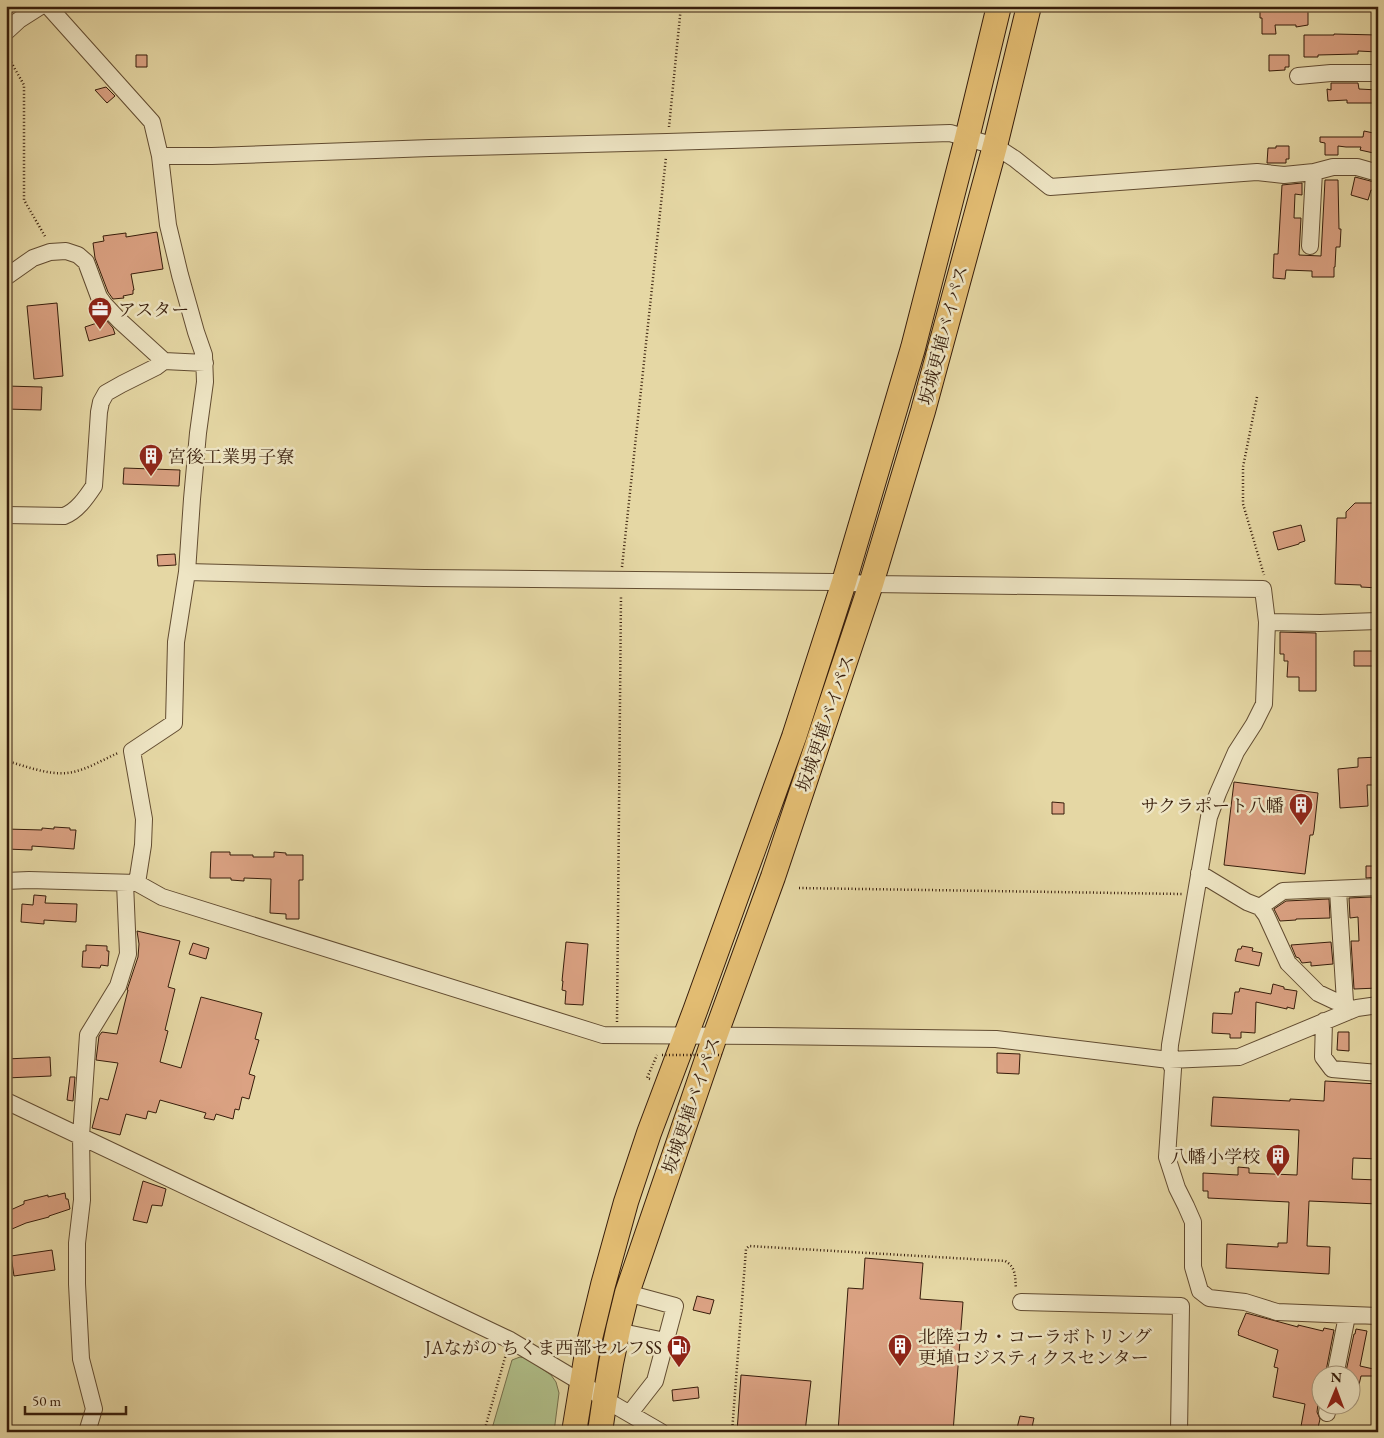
<svg xmlns="http://www.w3.org/2000/svg" width="1384" height="1438" font-family="'EB Garamond','Noto Serif JP',serif">
  <style>
    .green { fill: #b0bf89; stroke: #746e4a }
    .building { fill: #dba283; stroke: #371d0b }
    .lines { fill: none; stroke-linecap: round; stroke-linejoin: round }
    .minor-casing { stroke: #624c31; stroke-width: 18 }
    .highway-casing { stroke: #371d0b; stroke-width: 26 }
    .path { stroke: #371d0b; stroke-width: 2.5; stroke-dasharray: 1 2.5; stroke-linecap: butt }
    .minor { stroke: #eee5c4; stroke-width: 16 }
    .highway { stroke: #e2bc72; stroke-width: 24 }
    .path-bridge { stroke: #371d0b; stroke-width: 2.5; stroke-dasharray: 1 2.5; stroke-linecap: butt }
    .labels { text-anchor: middle; dominant-baseline: central; stroke-width: 5; stroke-linejoin: round; paint-order: stroke }
    .poi-label { font-size: 18px; fill: #371d0b; stroke: #eee5c4; text-anchor: start }
    .street-label { font-size: 18px; fill: #371d0b; stroke: #eee5c4 }
  </style>
  <rect width="100%" height="100%" fill="#e5d7a4"/>
  <filter id="stains"><feTurbulence type="fractalNoise" baseFrequency=".004" numOctaves="4"/><feColorMatrix values="0 0 0 0 .2 0 0 0 0 .09 0 0 0 0 .02 0 0 0 .5 -.17"/></filter>
  <radialGradient id="worn" r=".72"><stop offset=".6" stop-color="#630" stop-opacity="0"/><stop offset="1" stop-color="#630" stop-opacity=".3"/></radialGradient>
  <!-- green -->
  <path class="green" d="M520,1357L526,1358L551,1375L556,1382L559,1393L554,1432H491L512,1360Z"/>
  <!-- building -->
  <path class="building" d="M1308,6V25L1296,27V25H1275L1276,34H1262V18H1260V8Z
    M1334,34L1378,35V52L1358,51V54L1318,55V57H1304V35H1334Z
    M136,55H147V67H136Z
    M1269,55H1289V67H1285V70L1269,71Z
    M1331,83H1358L1359,89L1378,90V103H1347V100L1328,101L1327,89L1331,90Z
    M106,87L115,96L107,103L95,90Z
    M1364,131L1378,134V154L1360,150L1361,147H1346L1338,146V155H1325V143L1320,142V137H1363Z
    M1276,146H1289V159H1286V163H1267L1268,148H1276Z
    M1355,177L1378,183V192L1371,190L1368,200L1351,195Z
    M1325,180H1338L1339,229H1341L1340,247H1336L1335,267H1334V277H1312V271L1286,270L1285,279L1273,278L1274,254H1278L1282,185L1302,183V195L1295,194L1294,218H1301L1299,255L1321,256Z
    M157,232L163,269L131,274L134,290H133V294L123,296L124,298L113,299L108,292L95,258L93,243L104,241L103,236L126,233V237Z
    M57,303L63,376L34,379L27,306Z
    M106,320L113,328L115,334L89,341L85,327Z
    M6,386L42,387L41,410L6,409Z
    M124,468L180,470L179,486L123,484Z
    M1355,503H1378V588L1361,587V585L1335,584L1337,518H1346V512Z
    M1301,525L1305,541L1299,543V544L1278,550L1273,532Z
    M175,554L176,565L158,566L157,555Z
    M1280,632L1316,633V691H1299V677H1287L1288,661H1284V654H1280Z
    M1354,651H1374V666H1354Z
    M1378,757V785H1367L1368,806L1340,808L1338,769L1358,767V758Z
    M1234,782L1318,793L1314,830L1313,835H1310L1305,874L1224,865Z
    M1052,802L1064,803V814H1052Z
    M54,827L70,828V830H76L74,849L32,846V850L6,849V829L42,830V828L54,829Z
    M211,852H230V855H253V857H274V852L286,853V855H303V880H299V919H286V914L270,913L271,879L244,878V881L231,880V878H210Z
    M1366,866H1378V877L1366,878Z
    M34,895L46,896L45,903L77,904L76,922L44,920V924L21,922L22,904L33,905Z
    M1372,897L1373,916H1378V943H1373L1374,970L1377,969L1378,988L1354,989L1351,941H1359L1358,917L1350,918L1349,898Z
    M1329,899L1330,918L1296,919V920L1280,921L1274,909L1286,901Z
    M137,931L180,941L168,987L175,989L165,1030L168,1031L160,1062L181,1068L201,997L262,1013L255,1039L259,1040L249,1074L255,1076L249,1099L242,1097L239,1110L235,1109L233,1119L216,1114L214,1120L204,1118L206,1113L160,1100L156,1113L148,1111L146,1119L126,1114L120,1135L92,1128L100,1098L108,1100L118,1063L96,1060L99,1036L102,1032L117,1034L128,990H127L138,957L139,944Z
    M566,942L588,944L583,1005L565,1004L566,991L562,990L563,981H562Z
    M1331,942L1333,964L1311,966V962L1302,963L1299,958L1296,957L1291,945Z
    M193,943L209,948L206,959L189,954Z
    M86,945L107,946V951H109L108,966L101,965L100,968L82,967L83,951H86Z
    M1242,946L1253,948L1252,951L1262,953L1259,966L1235,961L1238,949H1241Z
    M1273,984L1284,987V989L1297,991L1294,1009L1287,1007V1009L1256,1002L1255,1033L1241,1032V1038H1230V1034L1212,1033L1213,1013L1232,1014L1235,992H1239L1240,988L1271,994Z
    M1338,1032H1349V1051L1337,1050Z
    M997,1053L1020,1054L1019,1074L997,1073Z
    M50,1057L51,1076L6,1078V1059Z
    M70,1077H75L73,1101L67,1100Z
    M1325,1081L1378,1084V1159L1353,1158L1352,1179L1378,1180V1204L1309,1201L1307,1246L1330,1247L1329,1274L1226,1268L1227,1244L1278,1247V1243H1287L1289,1202L1208,1198V1191H1203V1173L1238,1175V1167L1249,1168V1173L1297,1175L1299,1130L1211,1126L1213,1097L1290,1101V1099L1324,1101Z
    M143,1181L166,1189L162,1206L152,1205L147,1223L133,1220Z
    M65,1193L66,1199H68L70,1209L49,1216V1217L26,1223L12,1229L6,1216V1212L24,1204V1201L48,1195V1197Z
    M52,1250L55,1270L14,1276L11,1256Z
    M865,1258L923,1263L920,1299L963,1302L953,1432H838L848,1288L863,1289Z
    M697,1296L714,1300L710,1314L693,1310Z
    M1246,1313L1298,1327V1325L1323,1331L1324,1328L1334,1330L1325,1376H1322V1399L1318,1404L1317,1412L1320,1419L1317,1432H1300L1305,1404L1273,1397L1278,1368L1274,1367L1278,1350L1238,1335L1239,1333L1238,1332Z
    M1356,1329L1367,1331L1360,1366L1378,1370V1376H1361L1356,1398H1352V1376H1345L1354,1334H1355Z
    M741,1375L811,1381L805,1432H737Z
    M698,1387L699,1398L673,1401L672,1390Z
    M1020,1416L1034,1418L1031,1432H1016Z"/>
  <g class="lines">
    <defs>
      <path id="minor" d="M48,6L152,122L160,156L168,225L180,275L196,332L204,355L205,382L198,433L192,499L187,572
        M6,32L19,20L41,6
        M1298,76L1331,73H1378
        M160,156H212L430,148L667,142L950,133L995,146L1015,159L1050,187L1257,172L1284,175L1314,172L1333,167H1357L1378,173
        M1310,246L1314,172
        M6,277L33,258L50,252L66,251L78,255L86,262L99,297L104,304L119,320L164,361L205,363
        M6,515L64,516C77,511 86,498 94,486L99,412L101,402L106,393L122,384L156,367L164,361
        M1267,622L1320,623L1378,621
        M1199,873L1247,902L1260,907L1266,915L1288,963L1318,993L1335,1001L1345,1002L1350,1011
        M6,881L29,880L137,883L162,897L603,1035L765,1036L996,1039L1169,1060L1239,1057L1357,1008L1378,1005
        M137,883L143,845L144,819L132,751L174,723L176,642L187,572L424,578L833,582L871,584L1263,589L1267,622L1264,704L1254,724L1236,752L1218,793L1209,817L1170,1045L1169,1060L1173,1069L1167,1157L1177,1188L1186,1206L1193,1222V1267L1200,1291L1209,1298L1245,1302L1277,1312L1378,1316
        M1338,890L1345,1002
        M1260,907L1283,891L1378,887
        M1324,1021L1323,1057L1332,1069L1378,1073
        M6,1101L510,1340L582,1383L604,1399L661,1432
        M627,1293L675,1306L655,1381L630,1413
        M1021,1302L1181,1306L1179,1432
        M617,1331L665,1341
        M1335,1376L1347,1316
        M1327,1413L1328,1406
        M87,1432L94,1409L81,1359L77,1284V1243L82,1200L81,1136L88,1035L118,986L128,954L125,883"/>
      <path id="highway" d="M574,1432L588,1347L603,1285L626,1202L649,1133L695,1011L794,737L844,582L913,348L967,138L999,6
        M600,1432C606,1385 615,1339 627,1293L715,1036L773,877L871,584L923,411L995,146L1029,6"/>
    </defs>
    <!-- minor casing -->
    <use href="#minor" class="minor-casing"/>
    <!-- highway casing -->
    <use href="#highway" class="highway-casing"/>
    <!-- path -->
    <path class="path" d="M6,53L24,85V200L46,238
      M669,127L681,6
      M1257,397L1243,467V504L1264,575
      M622,567L666,157
      M6,761C26,766 47,775 67,773C85,771 102,760 118,753
      M799,888L1182,894
      M617,1022L621,595
      M650,1079L647,1078L657,1055
      M484,1432L506,1354
      M732,1432L746,1249L749,1246L1005,1261C1016,1267 1015,1276 1016,1289"/>
    <!-- minor -->
    <use href="#minor" class="minor"/>
    <!-- highway -->
    <use href="#highway" class="highway"/>
    <!-- path-bridge -->
    <path class="path-bridge" d="M662,1055H722"/>
  </g>
  <!-- icons -->
  <defs>
    <symbol id="office-pin" viewBox="-11 -11 22 30"><path d="M0 17L-7.5 6A9.5 9.5 0 1 1 7.5 6Z" fill="#8f2418" stroke="#eee5c4"/><path d="M-6-3h4V-5.5h4V-3h4V5H-6ZM-1-4.5V-3h2v-1.5ZM-6 0V1H6V0Z" fill="#fff"/></symbol>
    <symbol id="building-pin" viewBox="-11 -11 22 30"><path d="M0 17L-7.5 6A9.5 9.5 0 1 1 7.5 6Z" fill="#8f2418" stroke="#eee5c4"/><path d="M-4-6H4V6H1V3H-1V6H-4ZM-2.5-4.3h1.7v1.8h-1.7ZM.8-4.3h1.7v1.8H.8ZM-2.5-1h1.7V.8h-1.7ZM.8-1h1.7V.8H.8Z" fill="#fff"/></symbol>
    <symbol id="fuel-pin" viewBox="-11 -11 22 30"><path d="M0 17L-7.5 6A9.5 9.5 0 1 1 7.5 6Z" fill="#8f2418" stroke="#eee5c4"/><path d="M-5.5-6h7V0h2V4h1.3V-2.5L3-4.5l.8-.8L6-3V5H2.5V1h-1V6h-7ZM-4.2-4.7v3.2H.2V-4.7Z" fill="#fff"/></symbol>
  </defs>
  <g fill-rule="evenodd">
    <use href="#office-pin" x="86" y="295" width="28" height="38"/>
    <use href="#building-pin" x="137" y="442" width="28" height="38"/>
    <use href="#building-pin" x="1287" y="791" width="28" height="38"/>
    <use href="#building-pin" x="1264" y="1142" width="28" height="38"/>
    <use href="#building-pin" x="886" y="1332" width="28" height="38"/>
    <use href="#fuel-pin" x="665" y="1333" width="28" height="38"/>
  </g>
  <g class="labels">
    <!-- poi labels -->
    <g class="poi-label">
      <text x="118" y="309">アスター</text>
      <text x="168" y="456">宮後工業男子寮</text>
      <text x="1284" y="805" text-anchor="end">サクラポート八幡</text>
      <text x="1260" y="1156" text-anchor="end">八幡小学校</text>
      <text x="918" y="1336">北陸コカ・コーラボトリング<tspan x="918" dy="21">更埴ロジスティクスセンター</tspan></text>
      <text x="662" y="1347" text-anchor="end">JAながの ちくま西部セルフSS</text>
    </g>
    <!-- street labels -->
    <g class="street-label">
      <text transform="translate(943 335) rotate(-75)">坂城更埴バイパス</text>
      <text transform="translate(825 723) rotate(-71)">坂城更埴バイパス</text>
      <text transform="translate(691 1105) rotate(-71)">坂城更埴バイパス</text>
    </g>
  </g>
  <!-- margin -->
  <rect width="1384" height="1438" fill="none" stroke="#e5d7a4" stroke-width="25"/>
  <rect x="8" y="8" width="1369" height="1423" fill="none" stroke="#371d0b" stroke-width="2.5"/>
  <rect x="12" y="12" width="1359" height="1413" fill="none" stroke="#371d0b"/>
  <!-- north arrow -->
  <g transform="translate(1336 1390) rotate(1)"><circle r="24" fill="#eee5c4" stroke="#a5957a"/>
  <path d="M0-4L9 19L0 12L-9 19Z" fill="#8f2418"/>
  <text y="-8" font-size="14" font-weight="bold" text-anchor="middle" fill="#371d0b">N</text>
  </g>
  <!-- scale -->
  <path d="M25 1406v8h101v-8" fill="none" stroke="#371d0b" stroke-width="2.5"/>
  <text x="32" y="1406" font-size="15" fill="#371d0b" stroke="#eee5c4" stroke-width="4" paint-order="stroke">50 m</text>
  <rect width="100%" height="100%" filter="url(#stains)"/>
  <rect width="100%" height="100%" fill="url(#worn)"/>
</svg>
